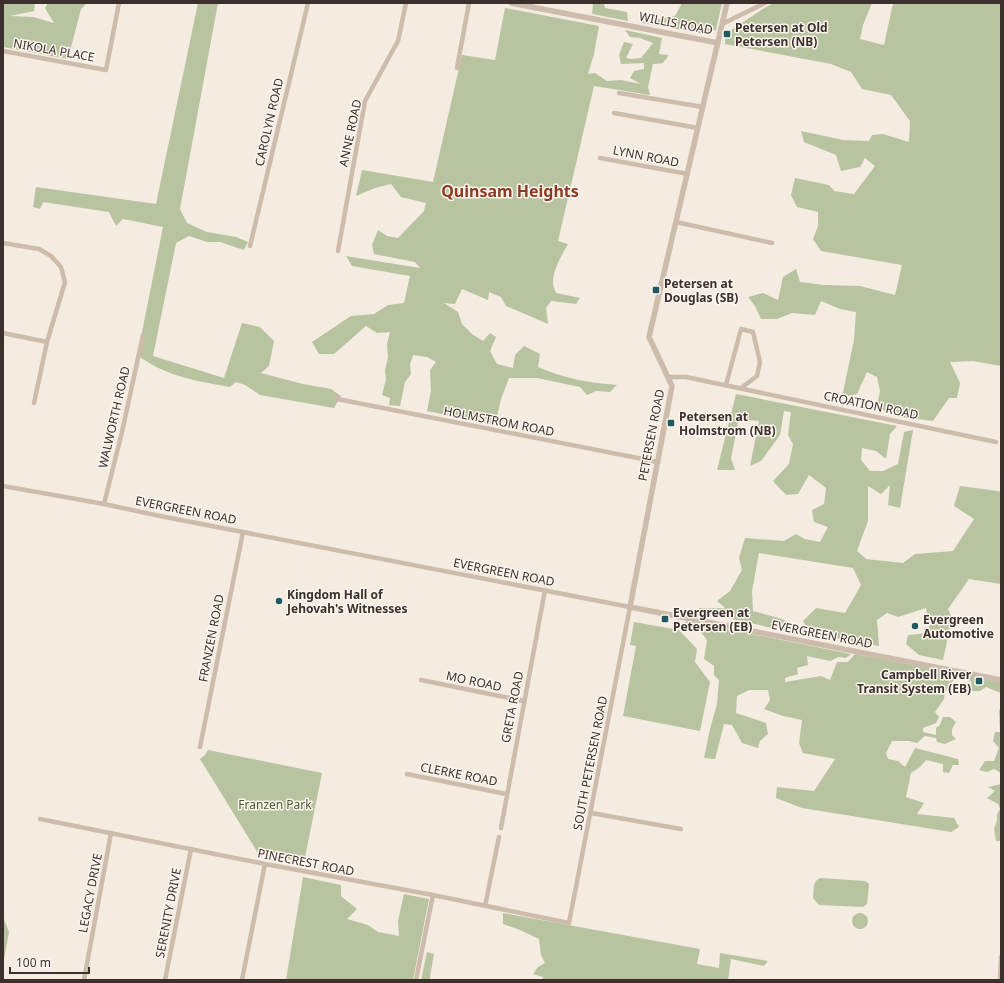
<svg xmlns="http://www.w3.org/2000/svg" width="1004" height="983" font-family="'Noto Sans',sans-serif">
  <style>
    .green { fill: #b8c4a0 }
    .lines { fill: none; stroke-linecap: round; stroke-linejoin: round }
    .minor { stroke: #cdbbac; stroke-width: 4.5 }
    .tertiary { stroke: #cdbbac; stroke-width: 5.5 }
    .poi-dot { fill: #1f5a5e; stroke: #fbf5ee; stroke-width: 1.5 }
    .labels { text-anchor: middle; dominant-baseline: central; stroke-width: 3; stroke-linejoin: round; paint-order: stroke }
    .street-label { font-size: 12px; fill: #3b302b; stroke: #fbf5ee }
    .poi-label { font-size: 12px; font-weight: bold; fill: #3b302b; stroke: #fbf5ee; text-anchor: start }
    .park-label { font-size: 12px; fill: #4a5a2e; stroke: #fbf5ee }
    .district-label { font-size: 16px; font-weight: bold; fill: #8c3b22; stroke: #fbf5ee }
  </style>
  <rect width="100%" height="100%" fill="#f4ebe1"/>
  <!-- green -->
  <path class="green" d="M3,3H35L34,11L10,16L33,17L54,23L45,8L48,3H87L81,9L68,59L3,47Z
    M198,3H218L180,209L187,223L207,232L236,237L248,242L244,250L220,242H207L189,236L176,243L153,356L224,378L242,323L260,327L274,341L269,366L261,373L303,384L331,389L341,396L334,408L260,395L245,385L236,382L230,387C197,381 168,377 140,357L141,337L163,227L123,219L116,226L109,212L43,202L40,209L33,207L36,187L156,204Z
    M593,3H604L605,8L627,12L628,21L592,14Z
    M682,3H722L716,30L705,34L642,23L645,18L659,19L675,16Z
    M774,3H872L863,25L860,39L884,45L893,3H1001V366L973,361L950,362L960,383L957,398H949L933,421L900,417L884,410H876L880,391L877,377L867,372L857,394L842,397L854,340L856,312L840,309L821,301L815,315L792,313L777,319H761L755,306L748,297L763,293L778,300L783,277L796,269L800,282L824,285L860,286L895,295L902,265L821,251L813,239L818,226V212L797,207L791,195L795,178L829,185L834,191L854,194L875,166L865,158L860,167L841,171L836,155L804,142L801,131L843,140L869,141L872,135L883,134L909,142L910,121L891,95L862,89L851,72L831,64L725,44V34L766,7Z
    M505,8L599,26L594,54L588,74L595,73L607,81L621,80L641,84L630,78L634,71L644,69V63L621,64L619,55L624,42L633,44L626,58L631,59L641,58L653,43L640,38L630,37L625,30L662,38L659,54L669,55L663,63L653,64L648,87L650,95L594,86L558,241L568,244C562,254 552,272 553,284C553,286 555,290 556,293L580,298L576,304L551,301L546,308L548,324L506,306L501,297L489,292L488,300L462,289L455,304L444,303L458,312L462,324L472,334L483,341L490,333L496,337L490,351L497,364L513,368L515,355L524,346L540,354L538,367C563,378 589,383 617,385L610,392L596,391L587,395L580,387L537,378H509L501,399L495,425L427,411L431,391L430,370L436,362L427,357L413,355L410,365L411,374L405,382L400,406L389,405L390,398L382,395L386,379L385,370L388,358L387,344L390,332L377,333L366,326L334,354H319L312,342L351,316L374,314L388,305L404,303L410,276L352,266L346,256L420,268L415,262L374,254L372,245L378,230L387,236L398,238L424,211L426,203L401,197L391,184L375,188L356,196L362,170L433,182L462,55L495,60Z
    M736,394L897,426L890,434L886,459L876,451L862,448L861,460L870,471H883L898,464L904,432L913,430L900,508L888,505L890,485L881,494L868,486V521L857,551L866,559L903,563L915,554L953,551L974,519L954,506L960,486L998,491L1001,492V584L969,579L948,609L952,618L943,660L919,655L906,644L908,635L930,633L926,608L898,617L887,613L877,620L879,646L809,633L803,621L816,608L845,613L861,585L853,568L759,553L752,591L753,611L782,619L798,627L800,634L700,612L699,608H725L717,601L730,591L742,570L739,558L745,538L784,541L796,534L805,539L820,542L828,527L814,522L812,510L824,504L826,488L809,475L798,494L786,495L773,481L789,464L793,444L788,435L791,412L784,411L780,435L761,461L750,466L759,421L739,419L731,458L735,470H717Z
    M688,621L851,654L846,658L839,657L830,661L807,656L808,665L797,668L798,674L785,678V682L821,676L830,680L837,662H848L855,654L1001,682V693L986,687L980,691H972L971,681L955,678L945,692L944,699L935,712L939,717L936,723L923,728V732L936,735V728L940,725L943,717H950L956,722L952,729V735L956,739L945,744L937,742L936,738L925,736L917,743L909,741H892L886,753L888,759L898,761L905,767L915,748L958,759L959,765H953L949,773L943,772V764L926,760L920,767L911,773L906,797L924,803L917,814L954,818L959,827L951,832L802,808L776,798L777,787L814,791L835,759L803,753L799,743L802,720L783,716L764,709L770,700L768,690H749L737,696L736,713L766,723L768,734L760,741L758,748L742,743L732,725L724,724L715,759L704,758L710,729L717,704L719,680L714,675V666L704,659L707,640L700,631L687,630L679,624Z
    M634,622L679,630L697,649L695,662L710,682L700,731L623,716L636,646L630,645Z
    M1001,705V773L994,769L987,772L979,770L985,761H994L999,748L993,741L995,732H1000L999,711Z
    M208,750L322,773L304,862L258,853L200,759L205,755Z
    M1001,780V841H996L994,829L997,821V814L1000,809L998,804L987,798L995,791L988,787L1001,784Z
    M303,877L341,885V896L357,909L347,919L368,925L378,932L399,936L398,921L404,894L429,899L413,980H286Z
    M820,878L865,881L869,884L867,904L863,907L819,905L813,898C814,891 812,881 820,878Z
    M852 921a8 8 0 1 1 16 0a8 8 0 1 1-16 0Z
    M503,913L700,949L697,964L719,968L720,953L768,961L764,966L731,959L728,980H542L543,977L533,974L538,967L545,963L541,955L539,939L520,930L503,924Z
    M3,917L9,932L3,965Z
    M427,952L434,954L430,977V980H421Z"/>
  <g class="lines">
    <!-- minor -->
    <path class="minor" d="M722,24L765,3
      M3,51L106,70L119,3
      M457,68L469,3
      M619,93L703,107
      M614,113L698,128
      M600,158L688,174
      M676,222L772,243
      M3,243L39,249L51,256L61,267L65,282L47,342L34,403
      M250,246L308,3
      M338,251L365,101L398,41L406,3
      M3,333L47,342
      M668,377H686L996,442
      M726,385L741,329L753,332L760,362L757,376L741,388
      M337,399L658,462
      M3,486L104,504L160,516L630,607L569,923L433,895L265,864L40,819
      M104,504L122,432L143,335
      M421,680L524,701
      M200,747L243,532
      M407,774L506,794
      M591,813L681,829
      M501,828L545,590
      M485,906L499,837
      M84,980L111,833
      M165,980L191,849
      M242,980L265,864
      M416,980L433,895
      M1000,980L1001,957"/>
    <!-- tertiary -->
    <path class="tertiary" d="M511,3L718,43
      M727,3L649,337L672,386L630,607L1001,680"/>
  </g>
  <!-- markers -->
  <g class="poi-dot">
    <rect x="723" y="30" width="8" height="8" rx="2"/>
    <rect x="652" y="286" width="8" height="8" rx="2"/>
    <rect x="667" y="419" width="8" height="8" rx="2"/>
    <circle cx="279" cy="601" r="4"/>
    <rect x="661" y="615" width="8" height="8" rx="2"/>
    <circle cx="915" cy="626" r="4"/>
    <rect x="975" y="677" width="8" height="8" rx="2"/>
  </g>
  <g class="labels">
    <!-- street labels -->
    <g class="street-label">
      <text transform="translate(676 23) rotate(11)">WILLIS ROAD</text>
      <text transform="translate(54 50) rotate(10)">NIKOLA PLACE</text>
      <text transform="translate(269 122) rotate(-77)">CAROLYN ROAD</text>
      <text transform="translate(350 133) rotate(-78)">ANNE ROAD</text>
      <text transform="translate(646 156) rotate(11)">LYNN ROAD</text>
      <text transform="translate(871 405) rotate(12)">CROATION ROAD</text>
      <text transform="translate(114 417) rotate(-77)">WALWORTH ROAD</text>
      <text transform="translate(499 421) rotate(11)">HOLMSTROM ROAD</text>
      <text transform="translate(651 435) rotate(-79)">PETERSEN ROAD</text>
      <text transform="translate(186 510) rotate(11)">EVERGREEN ROAD</text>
      <text transform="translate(504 572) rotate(11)">EVERGREEN ROAD</text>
      <text transform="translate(822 634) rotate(11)">EVERGREEN ROAD</text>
      <text transform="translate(211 638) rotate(-79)">FRANZEN ROAD</text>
      <text transform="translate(474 681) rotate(12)">MO ROAD</text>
      <text transform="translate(512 707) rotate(-79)">GRETA ROAD</text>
      <text transform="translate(590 763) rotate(-79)">SOUTH PETERSEN ROAD</text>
      <text transform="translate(459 774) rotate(11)">CLERKE ROAD</text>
      <text transform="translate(306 862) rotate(11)">PINECREST ROAD</text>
      <text transform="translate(90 893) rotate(-79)">LEGACY DRIVE</text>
      <text transform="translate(168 913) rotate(-79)">SERENITY DRIVE</text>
    </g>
    <!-- poi labels -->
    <g class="poi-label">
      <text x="735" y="27">Petersen at Old<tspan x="735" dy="14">Petersen (NB)</tspan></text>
      <text x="664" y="283">Petersen at<tspan x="664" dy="14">Douglas (SB)</tspan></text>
      <text x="679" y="416">Petersen at<tspan x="679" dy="14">Holmstrom (NB)</tspan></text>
      <text x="287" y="594">Kingdom Hall of<tspan x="287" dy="14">Jehovah's Witnesses</tspan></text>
      <text x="673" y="612">Evergreen at<tspan x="673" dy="14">Petersen (EB)</tspan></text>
      <text x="923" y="619">Evergreen<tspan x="923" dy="14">Automotive</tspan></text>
      <text x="971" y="674" text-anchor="end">Campbell River<tspan x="971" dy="14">Transit System (EB)</tspan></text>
    </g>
    <!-- park labels -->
    <g class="park-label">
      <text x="275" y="804">Franzen Park</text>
    </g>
    <!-- district labels -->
    <g class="district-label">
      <text x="510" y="191">Quinsam Heights</text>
    </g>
  </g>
  <!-- border -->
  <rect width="1004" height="983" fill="none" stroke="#3b302b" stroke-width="8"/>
  <!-- scale -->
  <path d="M10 967v6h79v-6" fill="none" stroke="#3b302b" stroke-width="2"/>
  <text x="16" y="967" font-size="12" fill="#3b302b" stroke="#fbf5ee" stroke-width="3" paint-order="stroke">100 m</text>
</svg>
